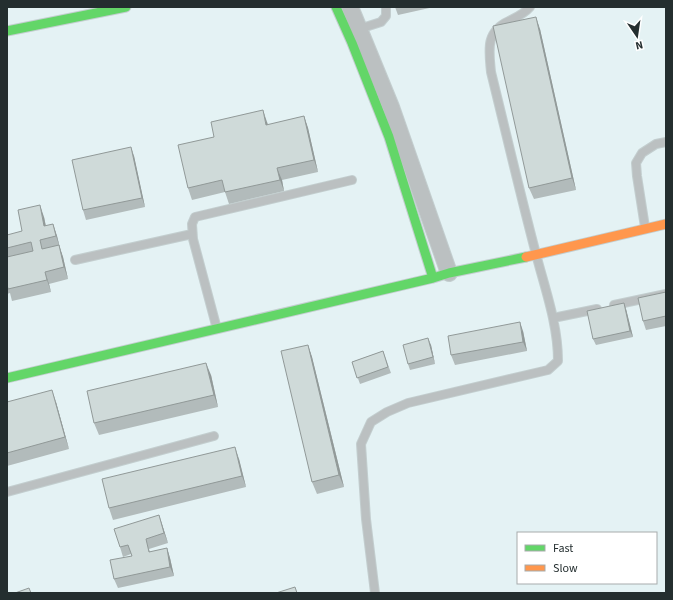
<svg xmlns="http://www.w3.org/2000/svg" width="673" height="600" font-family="'Source Sans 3',sans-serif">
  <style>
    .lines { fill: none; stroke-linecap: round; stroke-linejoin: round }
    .lane-casing { stroke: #c3cecf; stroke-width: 10 }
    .street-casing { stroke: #c3cecf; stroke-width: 18 }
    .fast-casing { stroke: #c3cecf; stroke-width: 11 }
    .slow-casing { stroke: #c3cecf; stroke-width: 11 }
    .lane { stroke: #bbc0c1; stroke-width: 8 }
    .street { stroke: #bbc0c1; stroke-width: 16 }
    .fast { stroke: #63d668; stroke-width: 9 }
    .slow { stroke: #ff974d; stroke-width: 9 }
    .wall { fill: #b2bbbb }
    .shaded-wall { fill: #919998 }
    .building { fill: #cfdad9; stroke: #919998 }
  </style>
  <rect width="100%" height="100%" fill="#e4f2f4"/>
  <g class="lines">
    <defs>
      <path id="lane" d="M359,29L381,22L386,16V7
        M645,227L637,176L636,163L642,153L656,144L666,142
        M75,260L192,234
        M614,305L666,294
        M553,318L597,309
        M217,329L193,239L192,224L195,217L352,180
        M7,492L214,436
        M375,593L366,519L361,444L371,422L387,412L408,403L548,370L558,361C558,324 545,289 536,254C520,193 506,133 491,72C489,50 485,32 509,21C517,17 524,14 530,7"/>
      <path id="street" d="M350,7L391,107L449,273"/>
      <path id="fast" d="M336,7L352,43L389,137L433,278
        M7,31L126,7
        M7,378L433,278L449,273L526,257"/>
      <path id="slow" d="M526,257L666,224"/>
    </defs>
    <!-- lane casing -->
    <use href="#lane" class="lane-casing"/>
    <!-- street casing -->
    <use href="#street" class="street-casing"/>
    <!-- fast casing -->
    <use href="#fast" class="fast-casing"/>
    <!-- slow casing -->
    <use href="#slow" class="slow-casing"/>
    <!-- lane -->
    <use href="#lane" class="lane"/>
    <!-- street -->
    <use href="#street" class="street"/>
    <!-- fast -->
    <use href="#fast" class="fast"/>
    <!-- slow -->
    <use href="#slow" class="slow"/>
  </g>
  <!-- wall -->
  <path class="wall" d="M395,7H434L398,15Z
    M540,29L576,190L534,199L529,188Z
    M304,116L308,128L318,172L282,180L284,191L229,204L225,192L192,200L188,188L214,137L267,122L268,125Z
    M134,156L145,207L86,220L83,210Z
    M44,217L46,226L53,224L57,236L60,248L63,257L68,279L49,284L51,292L12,301L10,293L7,294V248L22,231Z
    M666,292V326L646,330L643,321Z
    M626,309L633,337L596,345L593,339Z
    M523,331L527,351L455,365L451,355Z
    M308,345L312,357L344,487L317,494L312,482Z
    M431,345L435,364L410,370L408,364Z
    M383,351L391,373L360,384L352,362Z
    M211,375L218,407L99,435L94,423Z
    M7,402H56L69,449L7,466Z
    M239,459L246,487L113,520L109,508Z
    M159,515L168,543L149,549L150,552L167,548L170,558L174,576L118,588L114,579L132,556L131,554L123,557L120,547Z"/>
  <!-- shaded-wall -->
  <path class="shaded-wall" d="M536,17L540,29L576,190L572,178Z
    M263,110L267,122L271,137L266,125Z
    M304,116L308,128L318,172L314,160Z
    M131,147L134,156L145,207L142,198Z
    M277,168L282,180L284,191L280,180Z
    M40,205L44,217L48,238L44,226Z
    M53,224L57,236L60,248L56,236Z
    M59,245L63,257L68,279L64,267Z
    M45,272L49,284L51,292L47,280Z
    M624,303L626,309L633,337L630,331Z
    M520,322L523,331L527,351L523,342Z
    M428,338L431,345L435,364L433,357Z
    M308,345L312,357L344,487L339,475Z
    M206,363L211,375L218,407L214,395Z
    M52,390L56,402L69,449L65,437Z
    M235,447L239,459L246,487L242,476Z
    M159,515L162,524L168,543L164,533Z
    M167,548L170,558L174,576L170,567Z"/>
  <!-- building -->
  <path class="building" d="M536,17L572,178L529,188L493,26Z
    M263,110L266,125L304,116L314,160L277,168L280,180L225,192L222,180L188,188L178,145L214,137L211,122Z
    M131,147L142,198L83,210L72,160Z
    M40,205L44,226L53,224L56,236L40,240L42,249L59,245L64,267L45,272L47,280L8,289L7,284V257L33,251L31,242L7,248V235L22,231L18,210Z
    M666,292V316L643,321L638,298Z
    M624,303L630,331L593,339L587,311Z
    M520,322L523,342L451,355L448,336Z
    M428,338L433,357L408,364L403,345Z
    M308,345L339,475L312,482L281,351Z
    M383,351L388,367L357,378L352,362Z
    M206,363L214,395L94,423L87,391Z
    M52,390L65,437L7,453V402Z
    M235,447L242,476L109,508L102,479Z
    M159,515L164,533L146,539L149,552L167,548L170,567L114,579L110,560L132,556L128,545L120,547L114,529Z
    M295,587L297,593H276Z
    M29,588L31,593H15Z"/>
  <!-- border -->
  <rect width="673" height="600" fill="none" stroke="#242e2f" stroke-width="16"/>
  <!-- legend -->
  <rect x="517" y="532" width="140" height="52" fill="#ffffff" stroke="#a7abac"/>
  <rect x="525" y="545" width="20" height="6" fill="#63d668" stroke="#a7abac"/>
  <text x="553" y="552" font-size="12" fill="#242e2f">Fast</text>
  <rect x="525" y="565" width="20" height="6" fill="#ff974d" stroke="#a7abac"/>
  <text x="553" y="572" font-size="12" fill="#242e2f">Slow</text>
  <!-- north arrow -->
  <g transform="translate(637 36) rotate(167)" stroke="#ffffff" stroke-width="3" paint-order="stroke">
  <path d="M0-3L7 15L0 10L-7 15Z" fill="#242e2f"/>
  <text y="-6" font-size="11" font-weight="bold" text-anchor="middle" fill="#242e2f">N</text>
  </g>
</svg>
